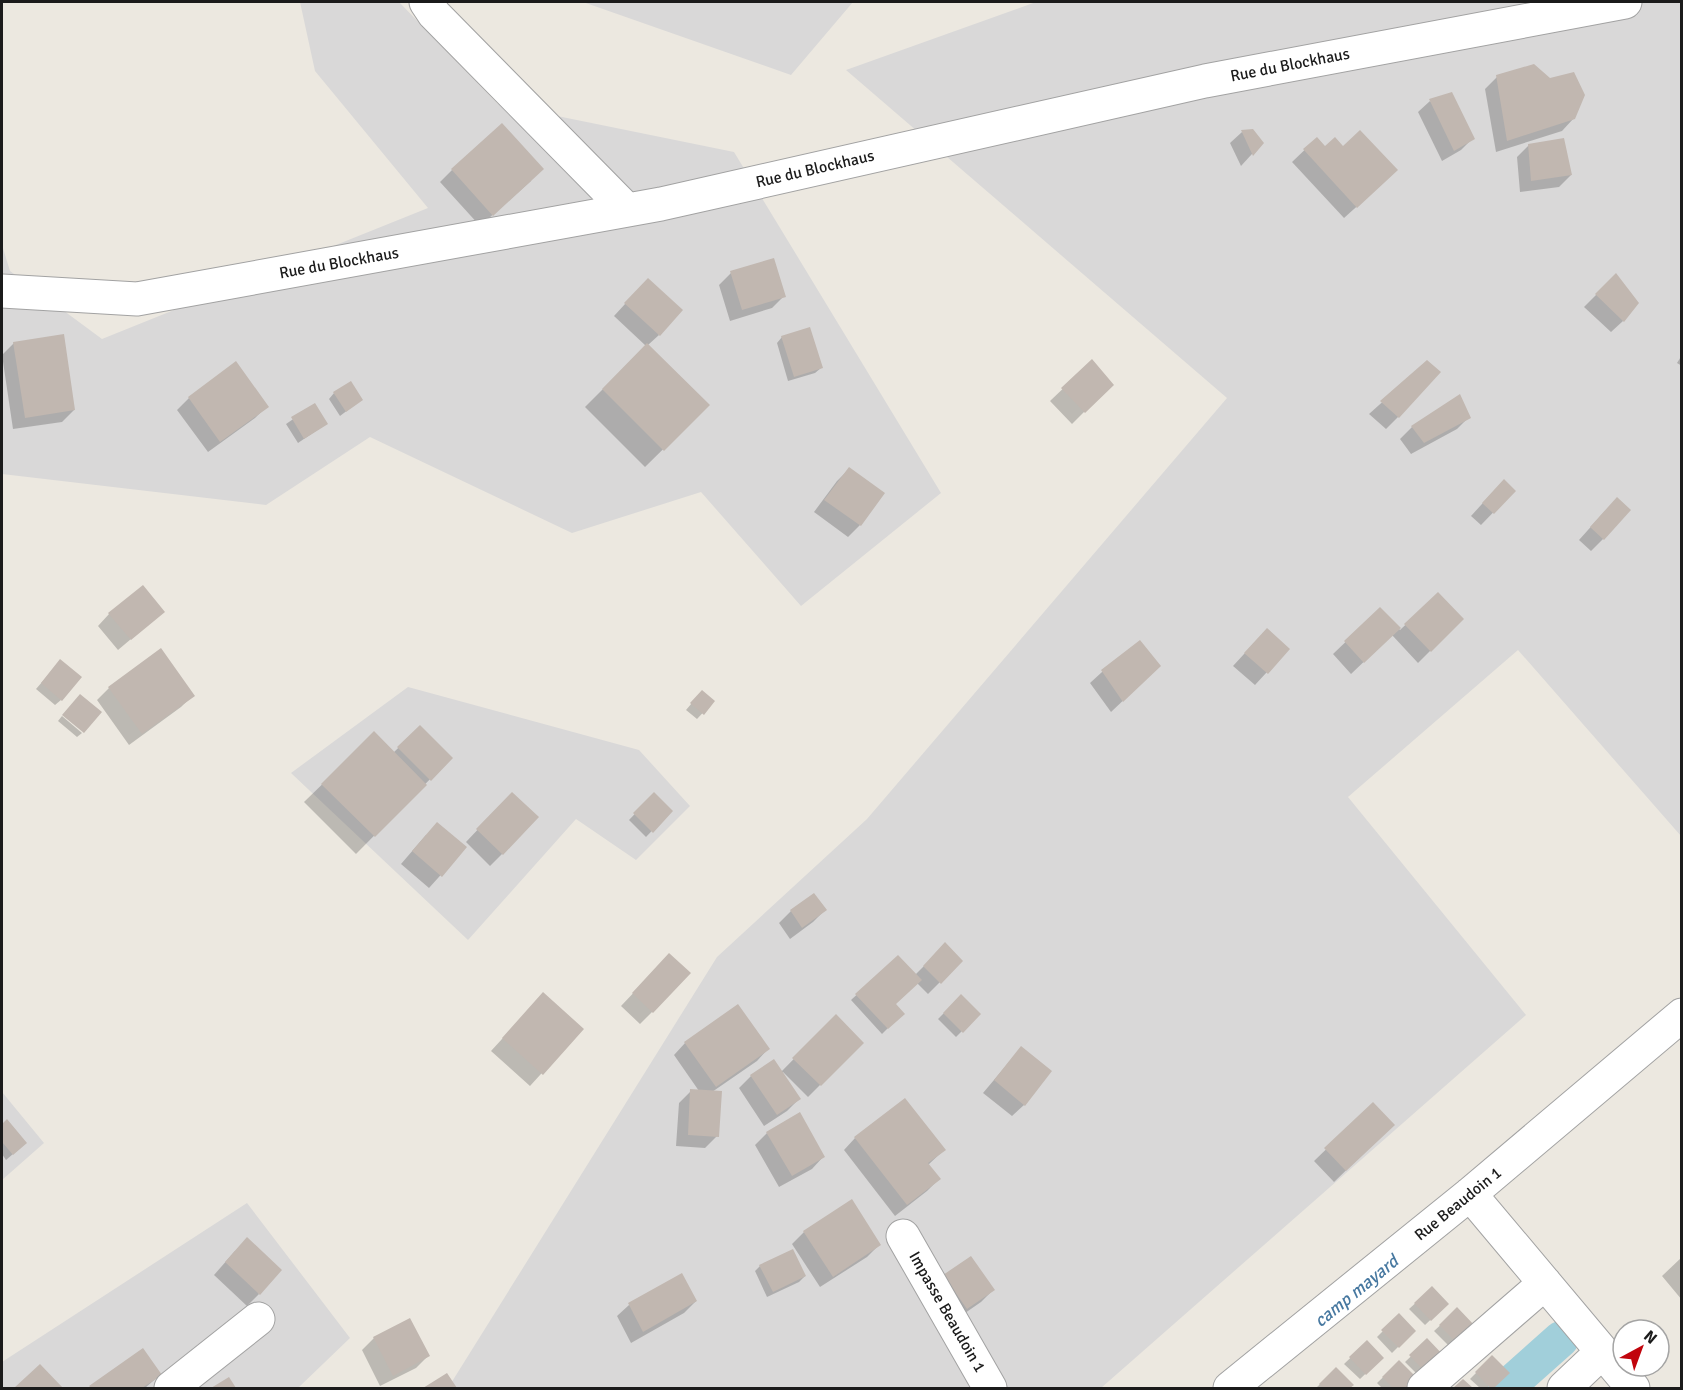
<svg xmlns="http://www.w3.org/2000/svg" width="1683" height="1390" font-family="Signika,sans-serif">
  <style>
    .residential { fill: #d9d8d8 }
    .shadow { fill: #0003 }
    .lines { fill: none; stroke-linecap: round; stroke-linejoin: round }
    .canal { stroke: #a1cfda; stroke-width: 36 }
    .building { fill: #c1b7b0 }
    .minor-casing { stroke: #a2a2a2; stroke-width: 35 }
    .minor { stroke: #fff; stroke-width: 33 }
    .labels { text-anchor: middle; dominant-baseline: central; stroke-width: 4.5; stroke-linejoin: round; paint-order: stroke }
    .street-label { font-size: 16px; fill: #1b1b1b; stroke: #fff }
    .water-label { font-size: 18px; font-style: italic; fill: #4778a0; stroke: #fff }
  </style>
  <rect width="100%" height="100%" fill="#ece8e0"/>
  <!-- residential -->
  <path class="residential" d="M300,2H399L498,104L734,152L941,493L801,606L701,492L572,533L370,437L266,505L2,474V245L10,271L102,339L428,208L315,71Z
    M583,2H853L791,75Z
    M1036,2H1681V836L1518,650L1348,797L1526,1015L1101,1388H448L717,957L867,819L1227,398L846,70Z
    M408,687L639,750L690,806L636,860L576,819L468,940L291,773Z
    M2,1092L44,1143L2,1180Z
    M247,1203L350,1338L298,1388H2V1362Z"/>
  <!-- shadow -->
  <path class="shadow" d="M1497,77L1574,118L1562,131L1496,152L1485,89Z
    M1430,101L1473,138L1461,150L1442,161L1418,112Z
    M1242,132L1262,143L1241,166L1230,143Z
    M1316,139L1325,148H1343L1384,182L1344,218L1292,162Z
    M1529,145L1571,175L1559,187L1520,192L1517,157Z
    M452,170L531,181L480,226L440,182Z
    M731,273L784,296L772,308L730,321L719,285Z
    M1615,276L1623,321L1611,332L1584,307Z
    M636,292L659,335L648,345L708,405L645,467L585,407L646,346L614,316Z
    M782,337L821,368L815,373L788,381L777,343Z
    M14,343L74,410L62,422L13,429L2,355Z
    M1682,355V366L1677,363Z
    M1092,361L1112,384L1072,424L1050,401Z
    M1427,362L1398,417L1386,429L1369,414Z
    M334,393L361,400L340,416L329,399Z
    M189,398L267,406L255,418L208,452L177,410Z
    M314,405L326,424L298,443L286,424Z
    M1469,417L1457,429L1411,454L1400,439L1412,427Z
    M849,469L860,525L848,537L814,512L837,481Z
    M1514,491L1481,525L1471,516L1492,493Z
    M1605,511L1603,539L1591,551L1579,540Z
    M1438,594L1462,619L1418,663L1392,635L1351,674L1333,654L1380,609L1400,630Z
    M163,612L118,650L98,626L109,614Z
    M1139,642L1147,678L1111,712L1090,683L1102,672Z
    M1255,642L1288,649L1255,685L1233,666Z
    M55,667L61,700L55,705L36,689Z
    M109,688L193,695L181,707L129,745L97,700Z
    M697,697L713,702L697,719L686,710Z
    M62,716L82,733L77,737L58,721Z
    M420,727L451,758L356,854L304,802L374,734L393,753Z
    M654,794L671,811L646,837L629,820Z
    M500,806L502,854L490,866L466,842Z
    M426,835L465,848L429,888L401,864Z
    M825,910L813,922L790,939L779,923L791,911Z
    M945,945L961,961L928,994L917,983L894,1005L902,1014L882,1034L851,1000L898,957L915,975Z
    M658,967L652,1012L640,1024L621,1006Z
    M961,996L979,1014L956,1037L938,1019Z
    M532,1006L582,1029L530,1086L491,1051Z
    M836,1016L862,1043L808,1097L783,1072L781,1073L799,1099L787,1111L764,1126L739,1088L751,1076L781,1072Z
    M685,1043L768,1049L757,1061L712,1092L717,1136L705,1148L676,1146L679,1103L691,1091H699L674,1055Z
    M1021,1048L1024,1105L1012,1116L983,1093Z
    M1373,1104L1393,1125L1334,1182L1314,1161Z
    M7,1121L20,1148L6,1160L2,1154V1126Z
    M767,1133L823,1157L812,1169L779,1187L755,1145Z
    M855,1138L944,1150L928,1165L939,1179L927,1191L895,1216L844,1150Z
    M804,1232L879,1245L867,1257L820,1287L792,1244Z
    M235,1251L259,1294L247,1306L214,1275Z
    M1682,1257V1300L1662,1276Z
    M760,1266L805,1276L799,1282L767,1297L755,1271Z
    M681,1275L696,1301L684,1313L631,1343L617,1316L629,1305Z
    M944,1276L993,1290L981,1302L955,1320Z
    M1432,1288L1447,1304L1425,1325L1409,1309Z
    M1457,1310L1473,1326L1450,1347L1434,1331Z
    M1399,1315L1414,1331L1392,1353L1377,1337Z
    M374,1338L428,1356L416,1368L380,1386L362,1350Z
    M1427,1341L1421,1378L1405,1362Z
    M1367,1342L1382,1358L1360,1379L1344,1364Z
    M1492,1357L1508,1373L1492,1388H1480L1470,1379Z
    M1399,1362L1415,1378L1405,1388H1382L1377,1383Z
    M40,1366L60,1388H16Z
    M1336,1369L1352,1385L1348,1388H1316Z
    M160,1375L145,1388H88L90,1387Z"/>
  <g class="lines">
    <!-- canal -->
    <path class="canal" d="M1506,1388L1561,1339"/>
  </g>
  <!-- building -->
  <path class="building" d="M1534,64L1550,78L1574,72L1585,95L1575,119L1507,141L1496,75Z
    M1452,92L1475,139L1454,151L1429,99Z
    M502,123L544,169L493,216L451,169Z
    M1253,129L1264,143L1253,156L1241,130Z
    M1360,130L1398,170L1357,208L1303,149L1317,137L1325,146L1335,137L1343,146Z
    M1564,138L1572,175L1531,181L1528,144Z
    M774,258L786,297L742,310L730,271Z
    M1616,273L1639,303L1624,322L1595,294Z
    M648,278L683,310L660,336L624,303Z
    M810,327L823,368L794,377L781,336Z
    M64,334L75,410L25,418L13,342Z
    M647,343L710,405L664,451L602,389Z
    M1092,359L1114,385L1085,413L1061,388Z
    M1427,360L1441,372L1399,418L1380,401Z
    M236,361L269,407L220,442L188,397Z
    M351,381L363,400L346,412L333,392Z
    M1460,394L1471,418L1424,443L1411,426Z
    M315,403L328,424L304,439L291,417Z
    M849,467L885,493L861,526L824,500Z
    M1504,479L1516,491L1494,514L1482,503Z
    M1617,497L1631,510L1604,540L1590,527Z
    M143,585L165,612L131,640L108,613Z
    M1438,592L1464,619L1431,652L1404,624Z
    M1380,607L1401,628L1364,663L1344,641Z
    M1267,628L1290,649L1268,674L1244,653Z
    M1140,640L1161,666L1123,702L1101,670Z
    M161,648L195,696L142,734L108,687Z
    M60,659L82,677L62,701L41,683Z
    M702,690L715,701L704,715L690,703Z
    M80,694L102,712L84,733L62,715Z
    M420,725L453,758L431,781L397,747Z
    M374,731L427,785L375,837L321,784Z
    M512,792L539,817L503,855L476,829Z
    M654,792L673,811L653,833L633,813Z
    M437,822L467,847L442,877L412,851Z
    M814,893L827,910L802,928L790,910Z
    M945,942L963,961L941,984L923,966Z
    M669,953L691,973L653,1013L632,993Z
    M898,955L922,980L896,1004L905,1014L888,1029L855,994Z
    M543,992L584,1029L543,1075L502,1038Z
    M961,994L981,1014L963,1033L943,1013Z
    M738,1004L770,1049L716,1087L684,1042Z
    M836,1014L864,1043L821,1086L792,1058Z
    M1021,1046L1052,1071L1025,1106L994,1080Z
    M774,1059L801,1099L777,1115L750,1075Z
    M690,1089L722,1091L719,1137L688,1135Z
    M905,1098L946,1150L928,1163L941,1179L907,1205L854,1137Z
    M1373,1102L1395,1125L1346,1171L1324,1148Z
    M800,1112L825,1157L792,1176L766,1132Z
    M7,1119L27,1143L13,1155L2,1142V1124Z
    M852,1199L881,1245L833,1277L803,1231Z
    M247,1237L282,1270L260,1295L225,1262Z
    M793,1249L806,1276L773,1292L759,1265Z
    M971,1256L995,1290L967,1309L943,1275Z
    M682,1273L697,1301L643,1332L628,1303Z
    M1432,1286L1449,1304L1431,1321L1414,1303Z
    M1457,1307L1475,1326L1457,1343L1439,1325Z
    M1399,1313L1416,1331L1399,1348L1381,1330Z
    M410,1318L430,1356L393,1376L373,1337Z
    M1427,1338L1445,1357L1427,1374L1409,1355Z
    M1367,1340L1384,1358L1366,1375L1349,1357Z
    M143,1348L162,1375L142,1388H91L89,1386Z
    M1492,1355L1510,1373L1494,1388H1490L1475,1372Z
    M1399,1360L1417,1378L1407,1388H1393L1382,1377Z
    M40,1364L63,1388H14Z
    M1336,1367L1354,1385L1350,1388H1323L1319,1384Z
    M447,1373L457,1388H423Z
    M229,1377L236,1388H211Z
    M1463,1379L1473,1388H1453Z"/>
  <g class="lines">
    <defs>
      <path id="minor" d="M426,2L434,14L627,210
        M2,291L137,299L661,204L1205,81L1625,2
        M1470,1194L1633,1388
        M903,1236L990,1388
        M171,1388L258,1319
        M1230,1388L1470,1194L1682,1015
        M1424,1388L1545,1283
        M1564,1388L1602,1352"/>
    </defs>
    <!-- minor casing -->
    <use href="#minor" class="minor-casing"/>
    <!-- minor -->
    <use href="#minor" class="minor"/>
  </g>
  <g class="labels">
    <!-- street labels -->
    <g class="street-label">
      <text transform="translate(1290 65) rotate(-11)">Rue du Blockhaus</text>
      <text transform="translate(815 169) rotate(-13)">Rue du Blockhaus</text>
      <text transform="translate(339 263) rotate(-10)">Rue du Blockhaus</text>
      <text transform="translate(1458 1204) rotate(-39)">Rue Beaudoin 1</text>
      <text transform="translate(947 1312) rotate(60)">Impasse Beaudoin 1</text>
    </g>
    <!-- water labels -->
    <g class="water-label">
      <text transform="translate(1356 1291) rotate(-39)">camp mayard</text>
    </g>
  </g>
  <!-- border -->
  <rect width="1683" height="1390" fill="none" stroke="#1b1b1b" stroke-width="6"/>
  <!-- north arrow -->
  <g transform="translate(1641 1348) rotate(41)"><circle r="28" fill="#ffffff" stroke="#a4a4a4" stroke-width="1.5"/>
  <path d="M0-4.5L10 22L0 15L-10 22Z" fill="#c1040c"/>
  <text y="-9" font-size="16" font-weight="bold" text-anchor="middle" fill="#1b1b1b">N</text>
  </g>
</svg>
